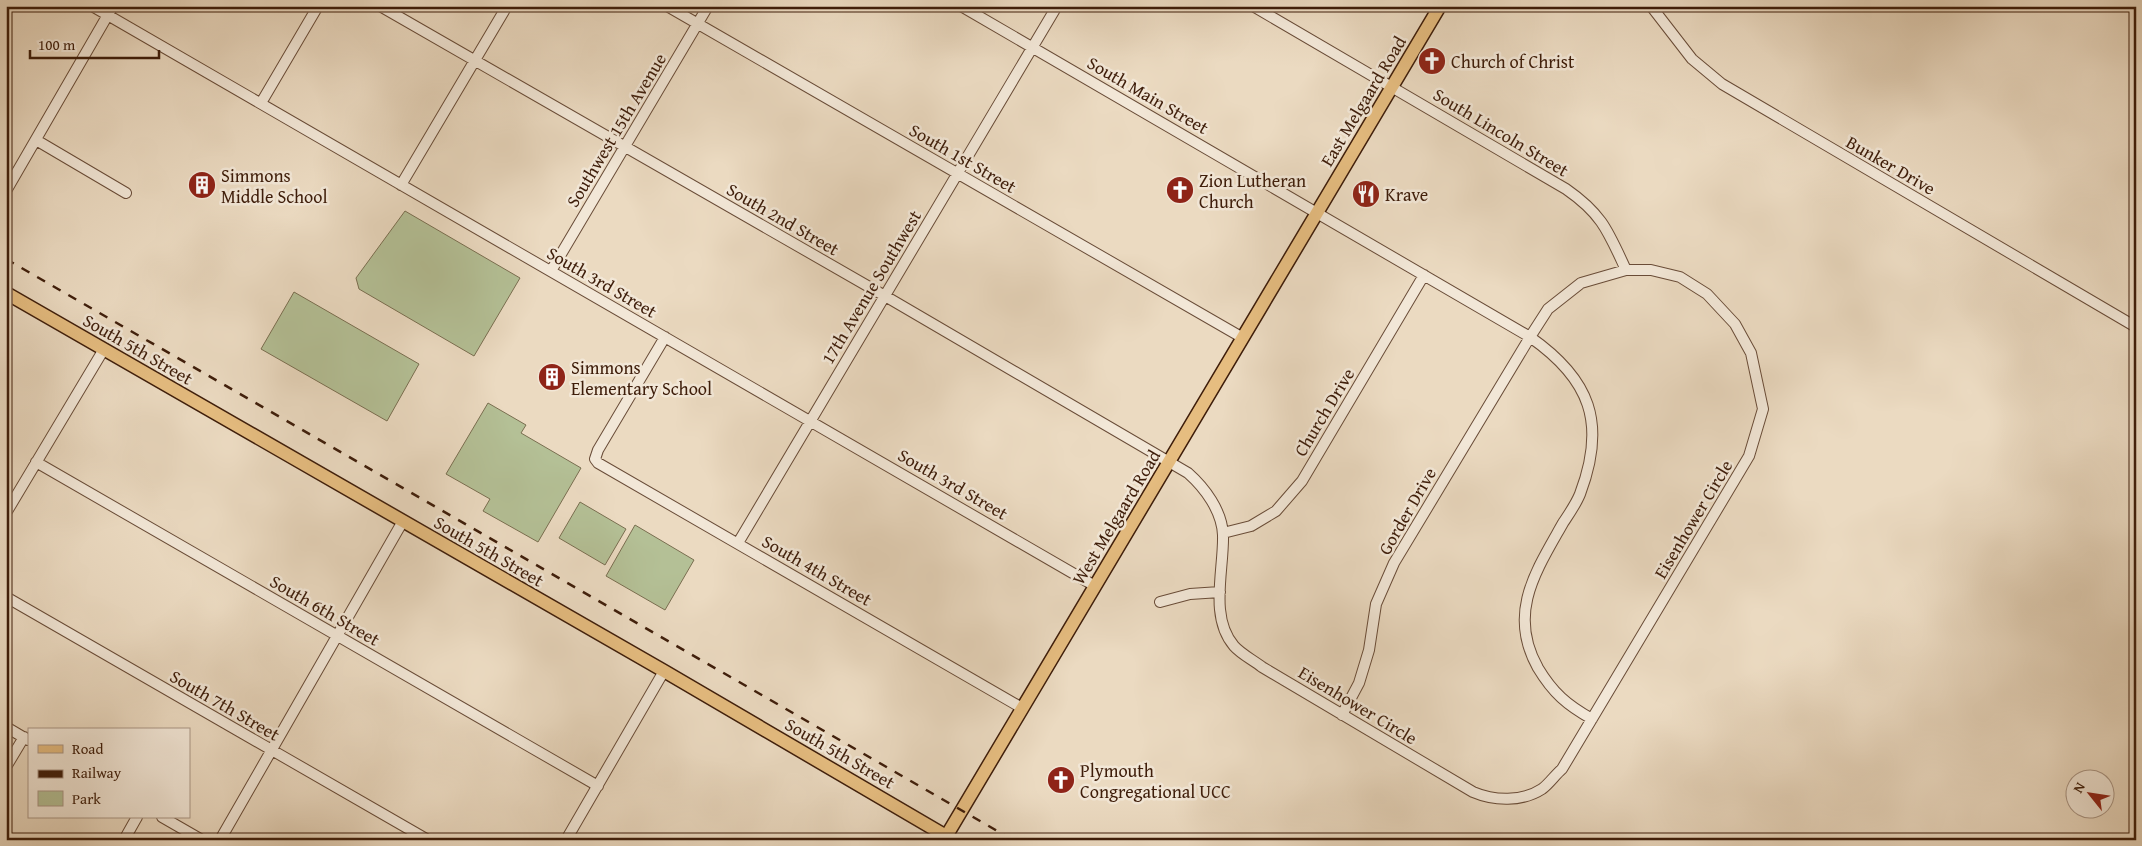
<svg xmlns="http://www.w3.org/2000/svg" width="2142" height="846" font-family="'Gentium Book Plus',serif">
  <style>
    .green { fill: #b4c096; stroke: #796e50 }
    .lines { fill: none; stroke-linecap: round; stroke-linejoin: round }
    .minor-casing { stroke: #694c38; stroke-width: 12 }
    .major-casing { stroke: #3e1d0a; stroke-width: 15 }
    .minor { stroke: #f2e7d7; stroke-width: 10 }
    .major { stroke: #e6bd80; stroke-width: 12 }
    .rail { stroke: #3e1d0a; stroke-width: 2.5; stroke-dasharray: 9 9; stroke-linecap: butt }
    .labels { text-anchor: middle; dominant-baseline: central; stroke-width: 5; stroke-linejoin: round; paint-order: stroke }
    .poi-label { font-size: 18px; fill: #3e1d0a; stroke: #f2e7d7; text-anchor: start }
    .street-label { font-size: 18px; fill: #3e1d0a; stroke: #f2e7d7 }
  </style>
  <rect width="100%" height="100%" fill="#ebdac1"/>
  <filter id="stains"><feTurbulence type="fractalNoise" baseFrequency=".004" numOctaves="4"/><feColorMatrix values="0 0 0 0 .2 0 0 0 0 .09 0 0 0 0 .02 0 0 0 .5 -.17"/></filter>
  <radialGradient id="worn" r=".72"><stop offset=".6" stop-color="#630" stop-opacity="0"/><stop offset="1" stop-color="#630" stop-opacity=".3"/></radialGradient>
  <!-- green -->
  <path class="green" d="M405,211L520,278L474,356L359,289L356,278Z
    M294,292L419,364L387,421L261,349Z
    M488,403L526,425L521,433L581,468L538,542L483,511L490,499L446,474Z
    M580,502L626,529L605,565L559,538Z
    M635,525L694,560L665,610L606,576Z"/>
  <g class="lines">
    <defs>
      <path id="minor" d="M92,6L1095,586
        M380,6L885,296L1188,473C1205,488 1222,511 1223,535C1224,570 1209,617 1234,646C1241,654 1253,660 1262,667L1473,792C1494,801 1522,802 1542,789C1549,784 1555,775 1562,769L1749,456L1763,409L1751,353L1735,324L1707,294L1680,277L1651,270H1626L1581,283L1548,309L1530,337L961,6
        M667,6L1243,338
        M1253,6L1566,189C1602,214 1608,231 1626,270
        M1651,6L1692,59L1722,84L2136,327
        M261,103L318,6
        M36,140L126,193
        M401,185L507,6
        M6,191L113,6
        M551,271L708,6
        M665,337L598,450L595,459L598,463L1022,708
        M36,462L598,786
        M6,513L104,349
        M1223,533L1251,526L1276,511L1302,481L1424,275
        M738,543L1057,6
        M6,597L428,840
        M1160,602L1190,594L1220,592
        M1342,715L1359,683L1369,650L1376,604L1394,563L1530,337C1590,379 1607,423 1580,494C1576,504 1569,514 1563,523C1536,571 1507,613 1538,668C1553,693 1567,705 1592,719
        M6,727L28,740
        M6,767L24,737
        M162,817L202,840
        M124,840L137,817
        M220,840L403,521
        M566,840L664,671"/>
      <path id="major" d="M6,293L664,671L946,836
        M944,840L1440,6"/>
    </defs>
    <!-- minor casing -->
    <use href="#minor" class="minor-casing"/>
    <!-- major casing -->
    <use href="#major" class="major-casing"/>
    <!-- minor -->
    <use href="#minor" class="minor"/>
    <!-- major -->
    <use href="#major" class="major"/>
    <!-- rail -->
    <path class="rail" d="M6,259L1013,840"/>
  </g>
  <!-- icons -->
  <defs>
    <symbol id="church-disc" viewBox="-11 -11 22 22"><circle r="9.5" fill="#8f2418" stroke="#f2e7d7"/><path d="M-1.2-6h2.4v3.5h3.3v2.4h-3.3V6h-2.4V-.1h-3.3v-2.4h3.3Z" fill="#fff"/></symbol>
    <symbol id="building-disc" viewBox="-11 -11 22 22"><circle r="9.5" fill="#8f2418" stroke="#f2e7d7"/><path d="M-4-6H4V6H1V3H-1V6H-4ZM-2.5-4.3h1.7v1.8h-1.7ZM.8-4.3h1.7v1.8H.8ZM-2.5-1h1.7V.8h-1.7ZM.8-1h1.7V.8H.8Z" fill="#fff"/></symbol>
    <symbol id="restaurant-disc" viewBox="-11 -11 22 22"><circle r="9.5" fill="#8f2418" stroke="#f2e7d7"/><path d="M-5-6h1v4h1v-4h1v4h1v-4h1v5L-1.5 .5V6h-2V.5L-5-1ZM5-6V6H3V1.5H1.5Q1.5-4 5-6Z" fill="#fff"/></symbol>
  </defs>
  <g fill-rule="evenodd">
    <use href="#church-disc" x="1416" y="45" width="32" height="32"/>
    <use href="#building-disc" x="186" y="169" width="32" height="32"/>
    <use href="#church-disc" x="1164" y="174" width="32" height="32"/>
    <use href="#restaurant-disc" x="1350" y="178" width="32" height="32"/>
    <use href="#building-disc" x="536" y="361" width="32" height="32"/>
    <use href="#church-disc" x="1045" y="764" width="32" height="32"/>
  </g>
  <g class="labels">
    <!-- poi labels -->
    <g class="poi-label">
      <text x="1451" y="61">Church of Christ</text>
      <text x="221" y="175">Simmons<tspan x="221" dy="21">Middle School</tspan></text>
      <text x="1199" y="180">Zion Lutheran<tspan x="1199" dy="21">Church</tspan></text>
      <text x="1385" y="194">Krave</text>
      <text x="571" y="367">Simmons<tspan x="571" dy="21">Elementary School</tspan></text>
      <text x="1080" y="770">Plymouth<tspan x="1080" dy="21">Congregational UCC</tspan></text>
    </g>
    <!-- street labels -->
    <g class="street-label">
      <text transform="translate(1148 95) rotate(30)">South Main Street</text>
      <text transform="translate(1363 101) rotate(-59)">East Melgaard Road</text>
      <text transform="translate(616 130) rotate(-59)">Southwest 15th Avenue</text>
      <text transform="translate(1501 132) rotate(31)">South Lincoln Street</text>
      <text transform="translate(963 158) rotate(30)">South 1st Street</text>
      <text transform="translate(1891 165) rotate(30)">Bunker Drive</text>
      <text transform="translate(783 219) rotate(30)">South 2nd Street</text>
      <text transform="translate(602 282) rotate(30)">South 3rd Street</text>
      <text transform="translate(871 287) rotate(-59)">17th Avenue Southwest</text>
      <text transform="translate(138 349) rotate(30)">South 5th Street</text>
      <text transform="translate(1324 412) rotate(-59)">Church Drive</text>
      <text transform="translate(953 484) rotate(30)">South 3rd Street</text>
      <text transform="translate(1407 511) rotate(-60)">Gorder Drive</text>
      <text transform="translate(1116 517) rotate(-59)">West Melgaard Road</text>
      <text transform="translate(1693 519) rotate(-59)">Eisenhower Circle</text>
      <text transform="translate(489 551) rotate(30)">South 5th Street</text>
      <text transform="translate(817 570) rotate(30)">South 4th Street</text>
      <text transform="translate(325 610) rotate(30)">South 6th Street</text>
      <text transform="translate(225 705) rotate(30)">South 7th Street</text>
      <text transform="translate(1358 705) rotate(31)">Eisenhower Circle</text>
      <text transform="translate(840 753) rotate(30)">South 5th Street</text>
    </g>
  </g>
  <!-- margin -->
  <rect width="2142" height="846" fill="none" stroke="#ebdac1" stroke-width="25"/>
  <rect x="8" y="8" width="2127" height="831" fill="none" stroke="#3e1d0a" stroke-width="2.5"/>
  <rect x="12" y="12" width="2117" height="821" fill="none" stroke="#3e1d0a"/>
  <!-- legend -->
  <rect x="28" y="728" width="162" height="90" fill="#f2e7d7" stroke="#aa9685"/>
  <rect x="38" y="745" width="25" height="8" fill="#e6bd80" stroke="#aa9685"/>
  <text x="72" y="754" font-size="15" fill="#3e1d0a">Road</text>
  <rect x="38" y="770" width="25" height="8" fill="#3e1d0a" stroke="#aa9685"/>
  <text x="72" y="778" font-size="15" fill="#3e1d0a">Railway</text>
  <rect x="38" y="791" width="25" height="15" fill="#b4c096" stroke="#aa9685"/>
  <text x="72" y="804" font-size="15" fill="#3e1d0a">Park</text>
  <!-- north arrow -->
  <g transform="translate(2090 794) rotate(300)"><circle r="24" fill="#f2e7d7" stroke="#aa9685"/>
  <path d="M0-4L9 19L0 12L-9 19Z" fill="#8f2418"/>
  <text y="-8" font-size="14" font-weight="bold" text-anchor="middle" fill="#3e1d0a">N</text>
  </g>
  <!-- scale -->
  <path d="M30 50v8h129v-8" fill="none" stroke="#3e1d0a" stroke-width="2.5"/>
  <text x="38" y="50" font-size="15" fill="#3e1d0a" stroke="#f2e7d7" stroke-width="4" paint-order="stroke">100 m</text>
  <rect width="100%" height="100%" filter="url(#stains)"/>
  <rect width="100%" height="100%" fill="url(#worn)"/>
</svg>
